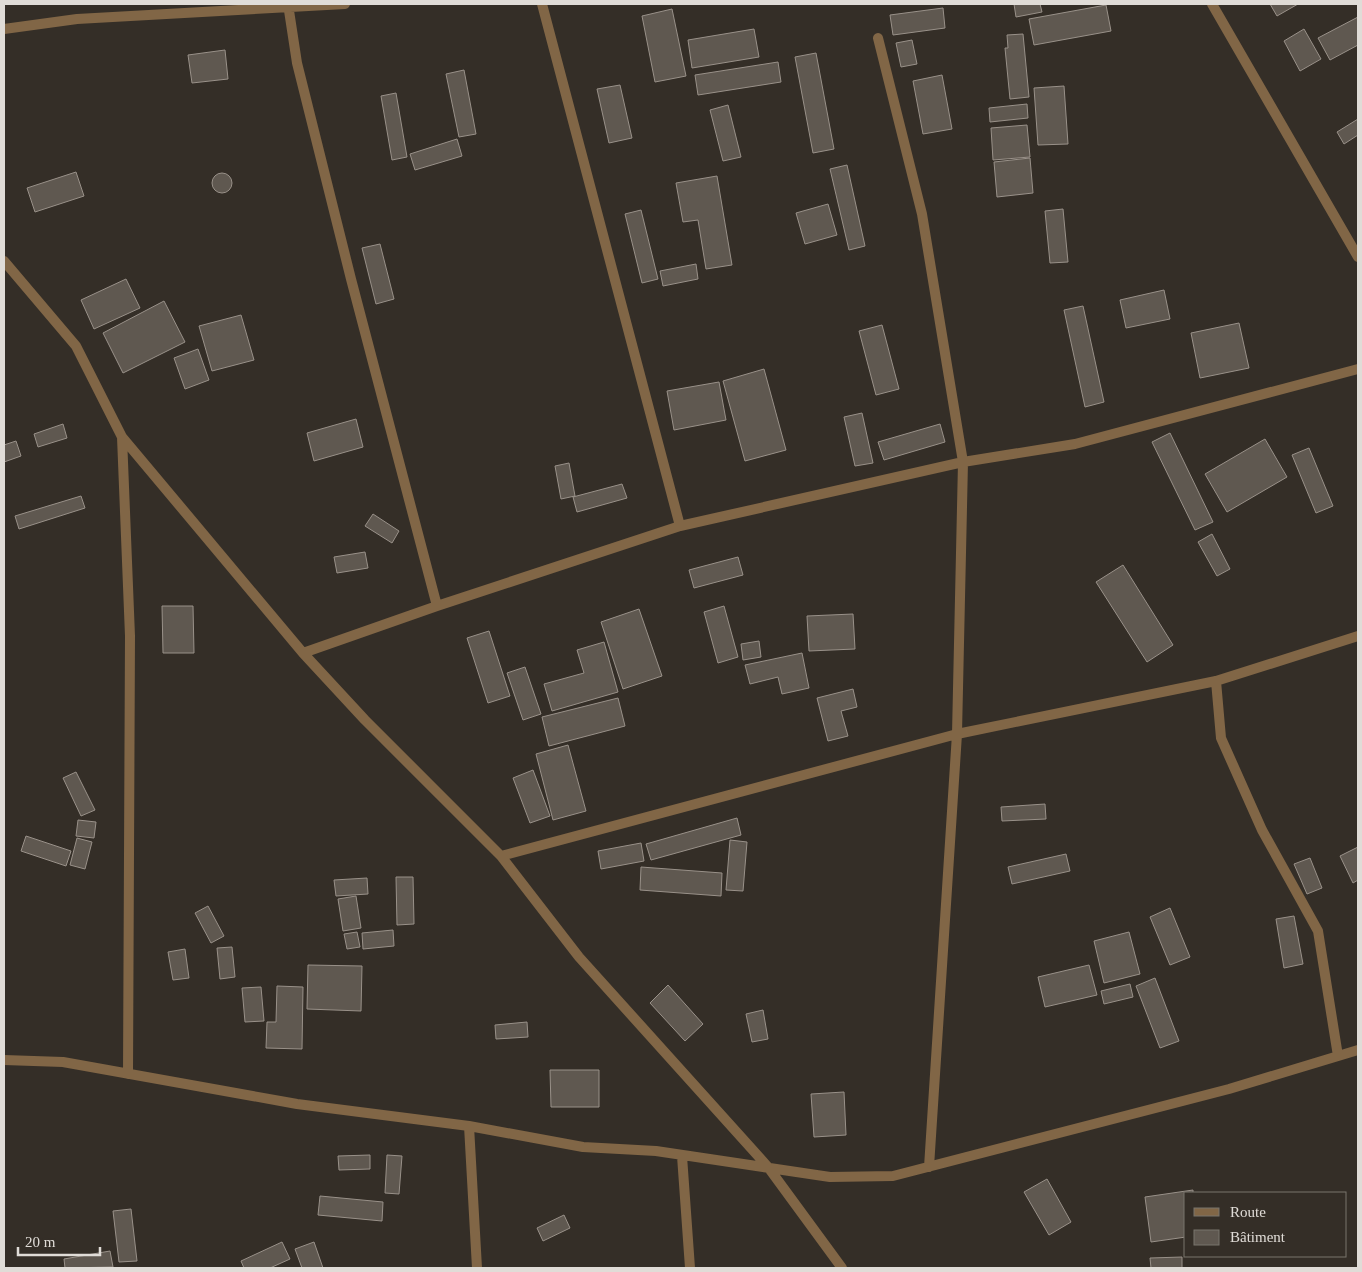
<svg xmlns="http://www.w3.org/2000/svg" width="1362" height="1272" font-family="'Times New Roman',serif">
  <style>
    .building { fill: #5f5850; stroke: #999189 }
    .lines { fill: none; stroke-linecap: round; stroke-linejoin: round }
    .minor { stroke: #816646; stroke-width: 10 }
    .tertiary { stroke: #816646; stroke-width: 10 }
  </style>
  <rect width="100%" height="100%" fill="#342e27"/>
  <!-- building -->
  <path class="building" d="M1014,4H1040L1042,12L1016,17Z
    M1270,4H1298L1277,16Z
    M1106,5L1111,31L1034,45L1029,19Z
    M943,8L945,28L893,35L890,15Z
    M672,9L686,76L655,82L642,16Z
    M1358,17V45L1330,60L1318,38Z
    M754,29L759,57L692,68L688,40Z
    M1304,29L1321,59L1300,71L1284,41Z
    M1023,34L1029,97L1010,99L1005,48H1008L1007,35Z
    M912,40L917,64L901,67L896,43Z
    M225,50L228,79L192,83L188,55Z
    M816,53L834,149L813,153L795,57Z
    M778,62L781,82L698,95L695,75Z
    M464,70L476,134L459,137L446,74Z
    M942,75L952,129L923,134L913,81Z
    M620,85L632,138L609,143L597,89Z
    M1064,86L1068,144L1038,145L1034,88Z
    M396,93L407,157L392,160L381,96Z
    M1027,104L1028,118L990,122L989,108Z
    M728,105L741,157L723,161L710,110Z
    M1358,119V135L1344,144L1337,132Z
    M1027,125L1030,157L993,160L991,128Z
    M457,139L462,156L415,170L410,154Z
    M1030,158L1033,193L997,197L994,162Z
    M847,165L865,246L849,250L830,169Z
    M76,172L84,196L35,212L27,188Z
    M212 183a10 10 0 1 1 20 0a10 10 0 1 1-20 0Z
    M717,176L732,265L706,269L698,220L683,222L676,183Z
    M828,204L837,235L805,244L796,213Z
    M1063,209L1068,262L1050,263L1045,211Z
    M641,210L658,279L642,283L625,214Z
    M380,244L394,299L376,304L362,248Z
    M696,264L698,279L663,286L660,271Z
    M126,279L140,308L94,329L81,300Z
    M1164,290L1170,319L1126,328L1120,300Z
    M164,301L185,342L123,373L103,333Z
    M1083,306L1104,402L1085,407L1064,310Z
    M241,315L254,360L212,371L199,326Z
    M1239,323L1249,368L1200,378L1191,333Z
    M882,325L899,389L876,395L859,331Z
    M198,349L209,380L185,389L174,358Z
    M764,369L786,450L745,461L723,381Z
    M719,382L726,420L674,430L667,391Z
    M862,413L873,463L855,466L844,417Z
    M356,419L363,447L314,461L307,433Z
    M63,424L67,438L38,447L34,434Z
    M940,424L945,442L884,460L878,442Z
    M1170,433L1213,522L1195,530L1152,442Z
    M1265,439L1287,477L1227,512L1205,474Z
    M16,441L21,456L4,462V445Z
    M1309,448L1333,506L1316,513L1292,455Z
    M569,463L575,496L561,499L555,466Z
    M622,484L627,498L577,512L573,497Z
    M81,496L85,508L19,529L15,516Z
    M373,514L399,531L392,543L365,526Z
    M1212,534L1230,569L1217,576L1198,542Z
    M365,552L368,568L337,573L334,557Z
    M738,557L743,575L694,588L689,570Z
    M1123,565L1173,645L1147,662L1096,582Z
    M162,606H193L194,653H163Z
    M724,606L738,657L718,663L704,612Z
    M639,609L662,676L623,689L601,622Z
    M853,614L855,649L809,651L807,616Z
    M489,631L510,696L488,703L467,638Z
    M759,641L761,657L743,660L741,644Z
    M604,642L618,692L552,711L544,684L584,673L577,650Z
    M802,653L809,688L782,694L778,677L750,684L745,665Z
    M525,667L541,714L523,720L507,673Z
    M853,689L857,707L841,711L848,736L828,741L817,698Z
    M618,698L625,726L549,746L542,717Z
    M568,745L586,811L553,820L536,754Z
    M533,770L550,816L530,823L513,778Z
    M76,772L95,810L81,816L63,778Z
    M1045,804L1046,819L1002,821L1001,807Z
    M737,818L741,835L651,860L646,844Z
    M78,820L96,822L94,838L76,836Z
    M26,836L71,851L66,866L21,851Z
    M77,838L92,842L85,869L70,865Z
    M730,840L747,842L743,891L726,890Z
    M641,843L644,861L601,869L598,851Z
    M1358,847V880L1353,883L1340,856Z
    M1066,854L1070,871L1012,884L1008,867Z
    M1310,858L1322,888L1307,894L1294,864Z
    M641,867L722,873L721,896L640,890Z
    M396,877H413L414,924L397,925Z
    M367,878L368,894L336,896L334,880Z
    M356,896L361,928L343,931L338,899Z
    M208,906L224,936L211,943L195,913Z
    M1170,908L1190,957L1170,965L1150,917Z
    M1294,916L1303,964L1284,968L1276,919Z
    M393,930L394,946L363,949L362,933Z
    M357,932L360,947L347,949L344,934Z
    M1129,932L1140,974L1104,983L1094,941Z
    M232,947L235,977L220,979L217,948Z
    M185,949L189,978L173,980L168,952Z
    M308,965L362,966L361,1011L307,1009Z
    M1089,965L1097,995L1045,1007L1038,977Z
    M1155,978L1179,1041L1160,1048L1136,986Z
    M1130,984L1133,997L1104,1004L1101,991Z
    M668,985L703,1024L685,1041L650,1003Z
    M277,986L303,987L302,1049L266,1048L267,1022H276Z
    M261,987L264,1021L245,1022L242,988Z
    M763,1010L768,1039L752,1042L746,1014Z
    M527,1022L528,1037L496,1039L495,1025Z
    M550,1070H599V1107H551Z
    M844,1092L846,1135L814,1137L811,1094Z
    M370,1155V1169L339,1170L338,1156Z
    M387,1155L402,1156L399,1194L385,1193Z
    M1047,1179L1071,1222L1049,1235L1024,1192Z
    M1193,1190V1193H1186V1237L1151,1242L1145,1197Z
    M320,1196L383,1202L382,1221L318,1215Z
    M131,1209L137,1261L119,1262L113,1211Z
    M564,1215L570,1228L543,1241L537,1228Z
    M282,1242L290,1259L270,1268H244L241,1261Z
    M314,1242L323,1268H302L295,1249Z
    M110,1251L113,1267L65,1268L64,1259Z
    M1182,1257V1268H1151L1150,1258Z"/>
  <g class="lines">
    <!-- minor -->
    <path class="minor" d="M288,4L297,63L351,279L437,606
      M542,4L680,526
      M4,29L77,19L345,4
      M878,38L922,214L963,462L957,734L929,1167
      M4,261L76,346L122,437L303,653L365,720L501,856L579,957L768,1167L842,1268
      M122,437L130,636L128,1074
      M303,653L437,606L680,526L963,462L1075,444L1358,369
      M1216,681L1221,738L1262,830L1318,931L1338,1056
      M501,856L957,734L1216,681L1358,636
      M4,1060L63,1062L297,1104L469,1126L583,1147L656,1151L830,1177L893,1176L1229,1089L1358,1050
      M469,1126L477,1268
      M682,1156L690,1268"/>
    <!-- tertiary -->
    <path class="tertiary" d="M1212,4L1358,257"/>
  </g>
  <!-- border -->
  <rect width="1362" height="1272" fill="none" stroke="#e0dcd7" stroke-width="10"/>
  <!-- legend -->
  <rect x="1184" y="1192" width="162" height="65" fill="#342e27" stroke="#79746d"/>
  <rect x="1194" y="1208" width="25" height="8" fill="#816646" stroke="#79746d"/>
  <text x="1230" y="1217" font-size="15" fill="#e0dcd7">Route</text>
  <rect x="1194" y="1230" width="25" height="15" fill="#5f5850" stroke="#79746d"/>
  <text x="1230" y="1242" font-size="15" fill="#e0dcd7">Bâtiment</text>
  <!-- scale -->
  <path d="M18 1247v8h82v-8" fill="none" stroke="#e0dcd7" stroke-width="2.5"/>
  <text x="25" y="1247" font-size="15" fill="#e0dcd7" stroke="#342e27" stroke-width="4" paint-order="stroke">20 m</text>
</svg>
